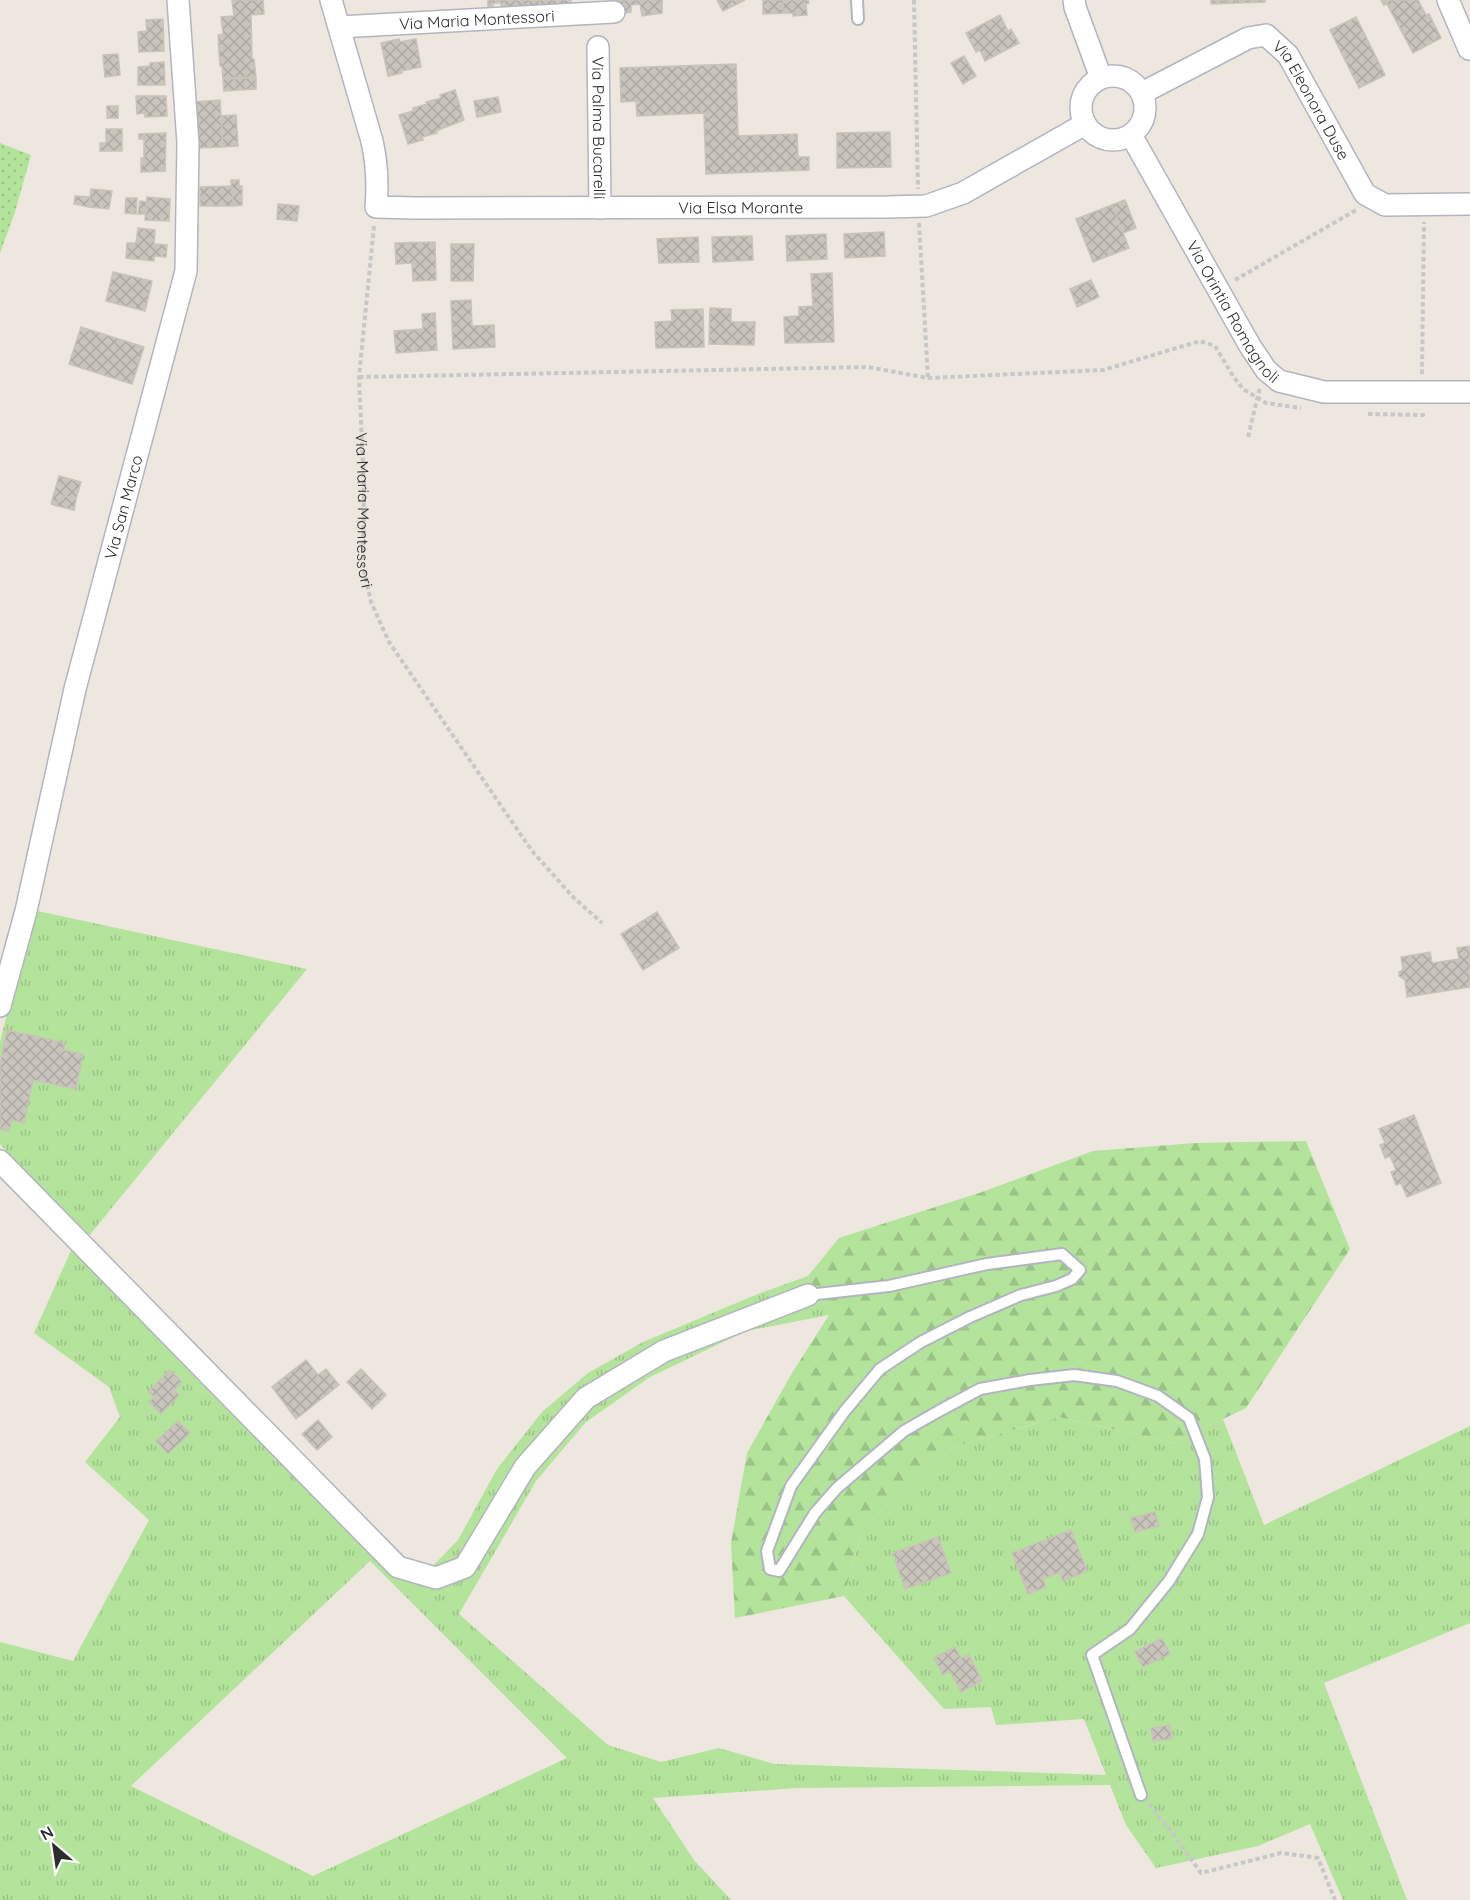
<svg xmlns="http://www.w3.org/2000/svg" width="1470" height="1900" font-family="Quicksand,sans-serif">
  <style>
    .grass { fill: url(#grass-tufts); fill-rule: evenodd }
    .forest { fill: url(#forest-firs) }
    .garden { fill: url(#garden-dots) }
    .building { fill: url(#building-cross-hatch); stroke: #c9c3b8; stroke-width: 1.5 }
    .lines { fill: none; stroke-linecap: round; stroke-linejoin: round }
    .lane-casing { stroke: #b2b5bf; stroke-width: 14 }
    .street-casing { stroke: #b2b5bf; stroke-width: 24 }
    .path { stroke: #c8c8c8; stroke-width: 4; stroke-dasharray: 4.5 3; stroke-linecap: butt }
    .lane { stroke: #fff; stroke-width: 10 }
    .street { stroke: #fff; stroke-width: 21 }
    .labels { text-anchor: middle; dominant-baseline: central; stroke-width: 6; stroke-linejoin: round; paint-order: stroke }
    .street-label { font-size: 16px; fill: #2c2c2c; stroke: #fff }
  </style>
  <defs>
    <pattern id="grass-tufts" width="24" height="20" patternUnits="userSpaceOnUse" patternTransform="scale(1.5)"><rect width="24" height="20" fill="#b4e39c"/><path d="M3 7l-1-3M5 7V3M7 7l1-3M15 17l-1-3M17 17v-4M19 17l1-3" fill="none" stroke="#9bc387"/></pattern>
    <pattern id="forest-firs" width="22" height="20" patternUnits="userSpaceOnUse" patternTransform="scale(1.5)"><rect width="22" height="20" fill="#b4e39c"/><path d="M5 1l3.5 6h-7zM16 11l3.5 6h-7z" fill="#9bc387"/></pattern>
    <pattern id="garden-dots" width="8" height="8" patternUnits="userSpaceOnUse" patternTransform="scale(1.5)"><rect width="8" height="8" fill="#b4e39c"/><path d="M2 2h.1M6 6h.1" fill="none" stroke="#9bc387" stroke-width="1.8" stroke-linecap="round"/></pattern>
    <pattern id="building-cross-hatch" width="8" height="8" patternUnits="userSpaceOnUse" patternTransform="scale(1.5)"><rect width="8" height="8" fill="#c9c5bd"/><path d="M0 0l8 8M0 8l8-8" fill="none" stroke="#ada9a3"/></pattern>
  </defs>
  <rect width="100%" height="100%" fill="#ede7df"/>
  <!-- grass -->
  <path class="grass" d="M33,910L307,969L88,1237L181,1331L393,1553L432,1567L458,1540L497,1469L542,1412L588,1373L643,1342L758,1294L808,1276L829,1315L746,1331L650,1377L586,1422L536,1481L459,1614L608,1745L661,1762L719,1748L774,1764L1106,1775L1084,1719L996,1725L991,1707L944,1709L844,1596L863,1527L953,1447L1059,1417L1173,1443L1223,1419L1264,1525L1470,1426V1623L1324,1683L1407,1900H1343L1310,1824L1258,1846L1156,1868L1126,1825L1110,1785L797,1788L653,1798L694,1860L731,1900H0V1642L73,1661L149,1520L85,1462L120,1417L109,1387L34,1333L73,1246L88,1236L0,1144V1042ZM370,1561L567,1758L313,1876L131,1786Z"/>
  <!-- forest -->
  <path class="forest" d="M1306,1141L1350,1249L1246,1408L1173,1443L1059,1417L953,1447L863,1527L844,1596L735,1618L731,1543L747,1453L792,1373L829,1315L808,1276L839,1238L982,1192L1093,1151L1195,1143Z"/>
  <!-- garden -->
  <path class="garden" d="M0,143L31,155L15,212L0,253Z"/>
  <!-- building -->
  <path class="building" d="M232,0H263L264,14L251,15L252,59H254L256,78L223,79L222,66H220L218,35L223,34L221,17L234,16Z
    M488,0H523L524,12L502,14L501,3H493V14L488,15Z
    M523,0H539L540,11L524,12Z
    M539,0H571V9L540,11Z
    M615,0H662V13L642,16L640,4L631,5V12L616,14Z
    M717,0H745L723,11Z
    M763,0H783V13L763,14Z
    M783,0H808L809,3L806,4L807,15L793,16V13H783Z
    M1211,0H1265V2L1211,4Z
    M1381,0H1418L1426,15L1429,14L1441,38L1413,53L1387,4L1384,5Z
    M1000,15L1008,31L1011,29L1019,43L985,61L980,50L976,52L966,33Z
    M1356,17L1385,75L1359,88L1330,30Z
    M163,19L164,51L139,52L138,32L147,31L146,20Z
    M399,39L400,42L416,39L421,67L401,71L402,73L388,76L381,43Z
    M118,54L120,75L105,77L103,55Z
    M964,56L976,76L963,84L951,63Z
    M164,62L165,85H138V67L150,66V63Z
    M736,64L738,136L797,134L798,157H809V170L706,174L704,113L637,116L636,101L621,102L620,68Z
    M239,77L256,78V89L224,91L223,79Z
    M455,90L464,120L436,131L437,133L422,137L423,140L408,144L399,115L413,111V108L427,104L426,102L441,98L440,95Z
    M136,96H166L167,116L145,117V113L137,114Z
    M498,97L501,112L477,117L474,101Z
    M220,100L223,147L198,148L195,102Z
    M107,106H118V118H107Z
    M236,115L238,146L223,147L221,116Z
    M106,129H122V151H100V143H106Z
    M890,132L891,167L837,168V133Z
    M166,133L165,171L141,172V158H144V139H139V134Z
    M231,180H239V186H242V205L233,206Z
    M232,186L233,206H200V187Z
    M91,189L112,191L109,209L89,207Z
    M75,196L90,197L89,207L74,204Z
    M147,197L170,199L169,221L145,220Z
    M126,198H137L136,214L125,213Z
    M1125,200L1136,228L1123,233L1112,205Z
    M140,201L147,202L146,214H138Z
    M278,204L299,206L297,221L277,219Z
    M1112,205L1129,248L1093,262L1076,219Z
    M138,228L155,230L154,244L167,245L166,257L154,256V261L126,258L127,243H136Z
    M884,232L885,256L845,258L844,234Z
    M826,234L827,259L787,261L786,236Z
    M752,236L753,260L713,262L712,237Z
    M698,237L699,262L659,263L657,239Z
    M435,242L436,280L413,281L412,263L396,264L395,243Z
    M451,244H474L473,281H451Z
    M113,272L152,281L145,311L106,301Z
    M832,273L834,342L785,343L784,317L799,316V307L813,306L811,274Z
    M1091,280L1099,297L1077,307L1070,289Z
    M471,300L472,326L494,325L495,347L453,349L451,301Z
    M710,308L731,309V322H755L754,345L709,344Z
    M703,309L704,347L656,348L655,322L672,321L671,310Z
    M435,313L437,350L396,353L394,331L423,329L422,314Z
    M81,327L144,347L132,384L69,364Z
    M59,476L81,482L76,499L59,495L57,506L51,504Z
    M59,495L76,499L74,510L57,506Z
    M657,912L679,948L643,970L621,934Z
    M1470,946V987L1407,997L1405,980L1399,976V972L1403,970L1401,957L1430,952L1432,963L1459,959L1457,948Z
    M7,1030L65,1043L63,1050L83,1054L76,1089L33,1080L24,1123L12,1120L9,1131L0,1129V1064Z
    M1414,1115L1441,1183L1407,1197L1401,1183L1396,1185L1391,1172L1396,1170L1390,1156L1385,1158L1380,1145L1385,1143L1379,1129Z
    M306,1360L318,1375L326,1369L339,1385L296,1419L272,1387Z
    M361,1369L386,1395L372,1409L347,1382Z
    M170,1370L182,1382L174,1390L179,1395L161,1414L149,1402L154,1397L148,1392Z
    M318,1420L332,1437L317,1450L302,1434Z
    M178,1421L190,1433L168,1454L156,1441Z
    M1155,1512L1159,1526L1135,1532L1131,1518Z
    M1071,1530L1087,1571L1063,1581L1060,1572L1043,1579L1046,1587L1028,1594L1012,1553Z
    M938,1537L951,1573L905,1589L893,1553Z
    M1162,1638L1170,1654L1143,1667L1135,1652Z
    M955,1647L961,1658L969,1655L982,1681L961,1692L950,1671L943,1675L934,1658Z
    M1170,1725L1172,1739L1153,1741L1151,1728Z"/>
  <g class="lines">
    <defs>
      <path id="lane" d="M857,0L858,19
        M808,1295L889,1286L987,1264L1062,1254L1080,1270L1072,1279L1056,1286L1021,1295L970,1317L921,1342L880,1369L844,1412L791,1486L767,1551L770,1569L779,1571L815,1513L837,1488L904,1431L939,1411L980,1389L1030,1380L1074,1375L1117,1381L1158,1396L1189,1418L1205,1459L1208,1497L1198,1534L1169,1581L1130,1629L1092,1655L1141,1795"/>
      <g id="street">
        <path id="s2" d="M331,0L372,141C377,163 378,184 376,207L415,208L887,207L926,206L963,193L1085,124"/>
        <path d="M1074,0L1075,7L1101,78"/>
        <path d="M1448,0L1469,49"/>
        <path id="s3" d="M339,27L614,12"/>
        <path id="s4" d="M598,47L600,208"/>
        <circle cx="1113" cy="108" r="32"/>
        <path id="s5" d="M1142,93L1248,38L1266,35L1288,55L1365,194L1385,205L1470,204"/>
        <path id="s6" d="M1131,135L1250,346L1266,370L1279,381L1324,392H1470"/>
        <path id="s7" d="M0,1006L26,911L75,689L186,271L188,143L178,0"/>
        <path d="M0,1161L398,1567L436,1578L465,1567L525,1467L586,1398L664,1351L808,1295"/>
      </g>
    </defs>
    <!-- lane casing -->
    <use href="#lane" class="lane-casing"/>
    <!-- street casing -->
    <use href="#street" class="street-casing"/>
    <!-- path -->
    <g class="path">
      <path d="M914,0L918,189"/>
      <path d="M919,223L928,378"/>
      <path id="s1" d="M374,226L359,377L364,488L363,565L371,602L389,642L532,851L573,897L602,923"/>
      <path d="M1235,280L1356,210"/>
      <path d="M1422,374L1424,222"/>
      <path d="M359,377L868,367L928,378L1103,370L1200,341L1215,346L1233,376L1243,389L1266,403L1301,408"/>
      <path d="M1368,414L1423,415V411"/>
      <path d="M1248,437L1260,387"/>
      <path d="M1149,1804L1174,1835L1201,1873L1281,1853L1318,1858L1335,1900"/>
    </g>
    <!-- lane -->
    <use href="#lane" class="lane"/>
    <!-- street -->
    <use href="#street" class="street"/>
  </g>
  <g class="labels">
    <!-- street labels -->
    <g class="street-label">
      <text stroke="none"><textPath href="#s3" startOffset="138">Via Maria Montessori</textPath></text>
      <text stroke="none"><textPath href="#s5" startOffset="218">Via Eleonora Duse</textPath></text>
      <text stroke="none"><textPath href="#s4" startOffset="81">Via Palma Bucarelli</textPath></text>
      <text stroke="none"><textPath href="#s2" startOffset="578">Via Elsa Morante</textPath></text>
      <text stroke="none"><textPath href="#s6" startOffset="204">Via Orintia Romagnoli</textPath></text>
      <text stroke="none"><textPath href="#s7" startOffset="514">Via San Marco</textPath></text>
      <text stroke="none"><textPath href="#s1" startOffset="285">Via Maria Montessori</textPath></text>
    </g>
  </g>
  <!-- north arrow -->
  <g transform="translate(54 1846) rotate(331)" stroke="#ffffff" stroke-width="4.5" paint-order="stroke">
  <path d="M0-4.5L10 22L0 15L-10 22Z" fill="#2c2c2c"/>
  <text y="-9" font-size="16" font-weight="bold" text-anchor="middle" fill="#2c2c2c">N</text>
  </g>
</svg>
